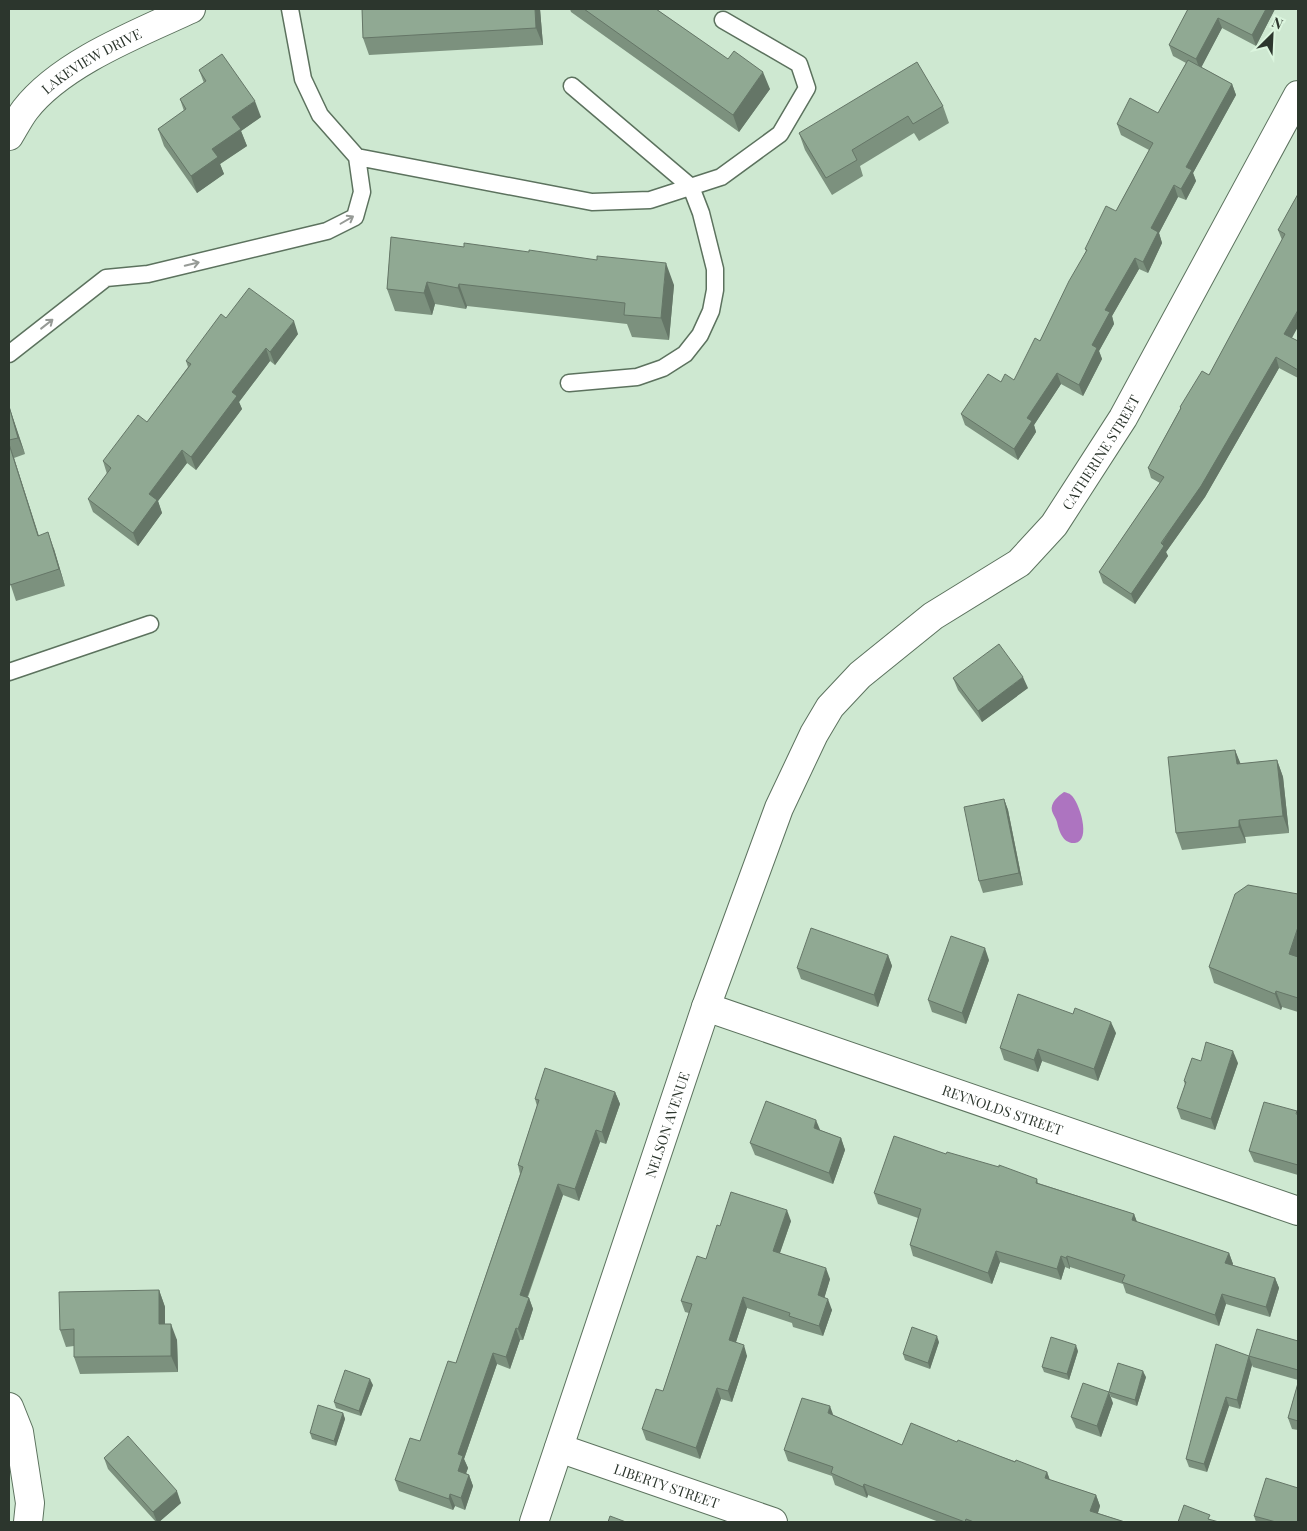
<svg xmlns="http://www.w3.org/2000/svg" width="1307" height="1531" font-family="'Playfair Display',serif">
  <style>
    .water { fill: #ad74c0 }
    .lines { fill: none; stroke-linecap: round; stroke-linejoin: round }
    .lane-casing { stroke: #5c725e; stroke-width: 19 }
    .street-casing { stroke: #5c725e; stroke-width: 30 }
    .lane { stroke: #fff; stroke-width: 16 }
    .street { stroke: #fff; stroke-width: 28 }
    .wall { fill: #7c917e }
    .shaded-wall { fill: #657667 }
    .building { fill: #90a993; stroke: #657667 }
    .oneway { stroke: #969a96 }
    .labels { text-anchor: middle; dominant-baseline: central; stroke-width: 4.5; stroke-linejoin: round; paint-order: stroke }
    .street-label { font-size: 14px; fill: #2c362d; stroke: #dbf5de }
  </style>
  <rect width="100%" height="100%" fill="#cee8d1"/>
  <!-- water -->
  <path class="water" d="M1064,792C1067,793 1069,793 1071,795C1079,801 1092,841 1075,843C1063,844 1059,831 1057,822C1056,818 1053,815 1052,811C1050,803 1058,796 1064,792Z"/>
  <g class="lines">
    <defs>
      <path id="lane" d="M357,157L592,202L650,200L721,177L780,134L807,88L799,64L723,20
        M9,354L106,278L148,274L327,231L355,217L362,192L357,157L320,115L303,79L290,9
        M569,383L637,377L663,368L685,354L700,335L711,311L715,290V269L701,213L691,187L572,86
        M9,672L150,624"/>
      <g id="street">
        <path id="s1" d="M9,136C14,128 19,118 25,110C61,63 139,33 191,9"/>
        <path id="s2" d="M706,1007L1298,1211"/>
        <path d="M9,1407L19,1432L30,1503L28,1522"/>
        <path id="s3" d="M559,1448L773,1522"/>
        <path id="s4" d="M534,1522L706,1007L779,808L814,734L830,707L860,675L933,616L1019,563L1054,525L1123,418L1298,95"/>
      </g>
    </defs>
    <!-- lane casing -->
    <use href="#lane" class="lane-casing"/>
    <!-- street casing -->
    <use href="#street" class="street-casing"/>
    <!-- lane -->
    <use href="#lane" class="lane"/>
    <!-- street -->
    <use href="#street" class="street"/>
  </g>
  <!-- wall -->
  <path class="wall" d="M362,9H540L543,45L369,55L363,38Z
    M570,9H656L770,89L739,132L571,12Z
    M1188,9H1275L1256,46L1222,28L1201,67L1232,84L1236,95L1193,173L1196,181L1186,200L1178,197L1159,233L1162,243L1148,273L1139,269L1112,316L1114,324L1099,351L1102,359L1083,396L1061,384L1034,425L1036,432L1018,460L965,425L961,414L1001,382L1014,380L1040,341L1086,251L1085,249L1116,211L1149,150L1121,135L1117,124L1158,113L1186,63L1173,56L1169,45Z
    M199,70L261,117L241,131L247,146L220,164L224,174L197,193L164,146L158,129L184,111L180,99L204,83Z
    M943,106L949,123L919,141L914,133L860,166L863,176L832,195L805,150L799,133Z
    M1298,194L1292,338L1298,341V378L1279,368L1205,497L1166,552L1168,556L1135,604L1103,583L1099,572L1160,483L1151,478L1148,468L1180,409V407L1209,375L1282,240L1278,230Z
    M391,237L674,285L669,340L632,337L627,324L467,306L466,309L435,304L432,315L395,311L387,289Z
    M226,318L298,334L275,365L270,361L239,402L242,409L196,470L187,463L158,501L162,513L138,546L93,512L88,499L107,474L103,461L147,422L188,367L186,361Z
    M9,406L25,454L14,458L39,536L54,549L65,586L16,601L9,580Z
    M953,678L1028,688L982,722L958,690Z
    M1235,750L1240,764L1277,760L1283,777L1289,833L1245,837L1246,843L1182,850L1176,833Z
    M1004,799L1008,810L1023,885L983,893L979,881Z
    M1298,894V1012L1282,1007L1281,1010L1214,983L1209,967Z
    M888,955L892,966L878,1007L801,979L797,968Z
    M989,960L966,1024L932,1012L928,1000Z
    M1073,1014L1116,1033L1098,1081L1042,1061L1038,1072L1004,1060L1000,1048Z
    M1201,1061L1238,1063L1215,1130L1181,1119L1177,1108L1185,1085L1184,1081Z
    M615,1092L620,1104L606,1144L600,1142L579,1201L563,1195L528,1297L529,1298L533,1309L523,1340H520L510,1369L497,1364L464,1459L468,1468L466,1473L469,1475L473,1486L465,1510L455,1506L453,1510L399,1491L395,1480L420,1441L456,1363L520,1174L518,1165L537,1106L535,1099Z
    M1298,1114V1175L1254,1162L1249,1151Z
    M820,1130L841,1138L845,1150L833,1184L755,1155L750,1143Z
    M946,1154L1037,1179L1038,1183L1134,1214L1137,1222L1229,1253L1233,1264L1232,1265L1275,1278L1279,1288L1270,1317L1226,1304L1219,1326L1126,1293L1123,1284L1070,1267V1269L1065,1267L1061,1280L1000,1262L992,1284L913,1256L910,1245L918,1218L878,1204L874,1193Z
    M791,1221L780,1253L830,1279L824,1298L832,1310L823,1336L793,1327L792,1323L747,1308L736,1342L747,1356L732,1402L721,1399L700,1459L646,1440L642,1429L663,1391L689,1313L685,1312L681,1301L706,1259L720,1226Z
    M159,1290L165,1307V1324L177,1340L178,1372L80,1374L74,1357V1346L66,1347L60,1330Z
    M1298,1341V1380L1253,1367L1252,1365L1240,1409L1229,1406L1207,1472L1189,1467L1186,1459L1249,1356Z
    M939,1342L930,1369L905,1360L903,1354Z
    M1078,1351L1069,1380L1044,1372L1042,1367Z
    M1146,1377L1137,1406L1111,1397L1109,1392Z
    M1298,1383V1430L1292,1429L1288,1418Z
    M373,1385L361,1416L336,1408L334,1402Z
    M1113,1403L1101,1437L1076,1428L1071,1417Z
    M343,1413L345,1419L336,1446L312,1439L310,1433Z
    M833,1415L902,1445L957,1442L1047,1472L1050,1480L1096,1495L1100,1506L1098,1513L1125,1522H939L868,1495L867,1498L835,1485L832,1476L788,1461L784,1450Z
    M104,1458L181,1503L159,1522H156L108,1469Z
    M1254,1516L1298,1522H1256Z"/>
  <!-- shaded-wall -->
  <path class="shaded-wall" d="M535,9H540L543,45L536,28Z
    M1266,9H1275L1256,46L1252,35Z
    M1218,18L1222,28L1200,70L1196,59Z
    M763,72L770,89L739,132L733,115Z
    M1232,84L1236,95L1193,173L1196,181L1186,200L1181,189L1186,167Z
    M255,101L261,117L241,131L247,146L220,164L224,174L197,193L191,176L212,149L232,117Z
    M1174,185L1178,197L1159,233L1162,243L1148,273L1143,262L1151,228Z
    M1135,258L1139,269L1112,316L1114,324L1099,351L1102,359L1083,396L1079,385L1092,345L1105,310Z
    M666,263L674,285L669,340L661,318Z
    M427,282L435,304L432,315L424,293Z
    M459,284L467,306L466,309L458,288Z
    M1298,310V327L1288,345L1284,334Z
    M294,321L298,334L275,365L270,352Z
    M266,348L270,361L239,402L242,409L196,470L191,457L232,392Z
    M1276,357L1279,368L1205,497L1166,552L1168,556L1135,604L1131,594Z
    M1057,373L1061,384L1034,425L1036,432L1018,460L1014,449L1027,418Z
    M9,406L25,454L18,438Z
    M9,443L14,458L44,553L38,536Z
    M182,450L187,463L158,501L162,513L138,546L133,533L149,494Z
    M48,532L54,549L65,586L59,569Z
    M1023,677L1028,688L982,722L978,711Z
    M1235,750L1242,767L1237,764Z
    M1277,760L1283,777L1289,833L1283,816Z
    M1004,799L1008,810L1023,885L1019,873Z
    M1239,820L1245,837L1246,843L1239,827Z
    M1298,927V959L1289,954Z
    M985,948L989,960L966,1024L962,1013Z
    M888,955L892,966L878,1007L874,995Z
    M1276,991L1282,1007L1281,1010L1275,994Z
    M1111,1022L1116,1033L1098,1081L1094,1069Z
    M1038,1049L1042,1061L1038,1072L1034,1060Z
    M1233,1051L1238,1063L1215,1130L1211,1119Z
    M615,1092L620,1104L606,1144L602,1132Z
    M816,1120L821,1132L814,1128Z
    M596,1130L600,1142L579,1201L575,1189Z
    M841,1138L845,1150L833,1184L829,1173Z
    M558,1184L563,1195L524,1306L520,1295Z
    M787,1210L791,1221L777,1261L773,1251Z
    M1134,1214L1138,1225L1132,1220Z
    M996,1251L1000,1262L992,1284L988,1273Z
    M1229,1253L1233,1264L1229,1274L1225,1263Z
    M1061,1256L1065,1267L1061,1280L1057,1269Z
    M1067,1256L1070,1267V1269L1066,1258Z
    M826,1268L830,1279L822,1306L818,1295Z
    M1275,1278L1279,1288L1270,1317L1266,1307Z
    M159,1290L165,1307V1341L159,1324Z
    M1222,1294L1226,1304L1219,1326L1215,1315Z
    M743,1297L747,1308L733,1351L729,1340Z
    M529,1298L533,1309L523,1340L518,1329Z
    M828,1299L832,1310L823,1336L819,1326Z
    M171,1324L177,1340L178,1372L171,1356Z
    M516,1328L520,1340L510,1369L506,1357Z
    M937,1336L939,1342L930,1369L928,1363Z
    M744,1345L747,1356L732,1402L728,1391Z
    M1076,1345L1078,1351L1069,1380L1067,1374Z
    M493,1353L497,1364L464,1459L468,1468L463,1482L458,1471V1454Z
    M1249,1356L1252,1365L1240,1409L1237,1400Z
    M1143,1371L1146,1377L1137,1406L1135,1400Z
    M370,1379L373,1385L361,1416L359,1411Z
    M717,1388L721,1399L700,1459L696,1448Z
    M1109,1392L1113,1403L1101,1437L1097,1426Z
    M1226,1397L1229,1406L1207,1472L1204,1464Z
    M830,1406L834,1417L828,1413Z
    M343,1413L345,1419L336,1446L334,1441Z
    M1047,1472L1051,1484L1045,1478Z
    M469,1475L473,1486L465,1510L461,1498Z
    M864,1484L868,1495L867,1498L863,1487Z
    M177,1491L181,1503L159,1522H157L153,1512Z
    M450,1494L455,1506L453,1510L449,1499Z
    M1096,1495L1100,1506L1095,1522L1090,1511Z"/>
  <!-- building -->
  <path class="building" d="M362,9H535L536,28L363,38Z
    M584,9H656L728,59L734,51L763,72L733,115Z
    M1188,9H1266L1252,35L1218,18L1196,59L1169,45Z
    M222,54L255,101L232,117L241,129L212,149L218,157L191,176L158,129L186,109L180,99L206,81L199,70Z
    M1188,60L1232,84L1186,167L1192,170L1181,189L1174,185L1151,228L1158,232L1143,262L1135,258L1105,310L1110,312L1092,345L1097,348L1079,385L1057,373L1027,418L1032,421L1014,449L961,414L988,374L1001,382L1005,374L1014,380L1035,338L1040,341L1069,281L1087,250L1085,249L1106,206L1116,211L1153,143L1117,124L1130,98L1158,113Z
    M917,62L943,106L913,124L908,116L852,150L857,160L826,178L799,133Z
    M1298,194V310L1284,334L1298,341V370L1276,357L1201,486L1161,543L1164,546L1131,594L1099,572L1164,477L1148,468L1181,408L1180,407L1202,371L1209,375L1285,234L1278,230Z
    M391,237L464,247V243L529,252V250L597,260V256L666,263L661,318L624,315L625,303L459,284L458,288L427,282L424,293L387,289Z
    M249,288L294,321L270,352L266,348L232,392L237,396L191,457L182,450L149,494L157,500L133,533L88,499L111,468L103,461L138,415L147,422L191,364L186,361L221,314L226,318Z
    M9,406L18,438L9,440Z
    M9,444L38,536L48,532L59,569L10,585L9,580Z
    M999,644L1023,677L978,711L953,678Z
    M1235,750L1237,764L1277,760L1283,816L1239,820V827L1176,833L1168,757Z
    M1004,799L1019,873L979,881L964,807Z
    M1248,885L1298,894V927L1289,954L1298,957V998L1276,991L1275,994L1209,967L1235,894Z
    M811,928L888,955L874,995L797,968Z
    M951,936L985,948L962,1013L928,1000Z
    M1018,994L1073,1014L1075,1008L1111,1022L1094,1069L1038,1049L1034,1060L1000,1048Z
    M1206,1042L1233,1051L1211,1119L1177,1108L1186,1082L1184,1081L1192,1058L1201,1061Z
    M545,1068L615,1092L602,1132L596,1130L575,1189L558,1184L520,1295L529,1298L518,1329L516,1328L506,1357L493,1353L458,1454L463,1456L458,1471L469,1475L461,1498L450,1494L449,1499L395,1480L410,1438L420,1441L448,1361L456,1363L523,1167L518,1165L539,1100L535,1099Z
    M766,1101L816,1120L814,1128L841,1138L829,1173L750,1143Z
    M1264,1102L1297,1111L1296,1114H1298V1165L1249,1151Z
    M894,1136L946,1154L947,1152L999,1167V1165L1037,1179L1036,1183L1134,1214L1132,1220L1229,1253L1225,1263L1275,1278L1266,1307L1222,1294L1215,1315L1122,1282L1125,1275L1067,1256L1066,1258L1061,1256L1057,1269L996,1251L988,1273L910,1245L921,1209L874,1193Z
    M731,1192L787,1210L773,1251L826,1268L818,1295L828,1299L819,1326L789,1316L790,1313L743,1297L729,1340L744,1345L728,1391L717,1388L696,1448L642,1429L656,1389L663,1391L692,1304L681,1301L697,1256L706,1259L717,1225L720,1226Z
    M159,1290V1324H171V1356L74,1357V1329L60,1330L59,1292Z
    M912,1327L937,1336L928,1363L903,1354Z
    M1257,1329L1298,1341V1370L1249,1356Z
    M1051,1337L1076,1345L1067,1374L1042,1367Z
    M1216,1344L1249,1356L1237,1400L1226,1397L1204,1464L1186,1459Z
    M1118,1363L1143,1371L1135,1400L1109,1392Z
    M345,1370L370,1379L359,1411L334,1402Z
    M1083,1383L1109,1392L1097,1426L1071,1417Z
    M1298,1383V1421L1288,1418Z
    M802,1398L830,1406L828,1413L902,1445L911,1423L957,1442L958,1440L1015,1462L1016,1460L1047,1472L1045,1478L1096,1495L1090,1511L1125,1522H974L966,1519L965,1522L864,1484L863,1487L831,1473L833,1467L784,1450Z
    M318,1405L343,1413L334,1441L310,1433Z
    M128,1436L177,1491L153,1512L104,1458Z
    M1266,1478L1298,1488V1522H1276L1254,1516Z
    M1184,1505L1210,1515L1208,1519L1219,1522H1178Z
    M610,1516L626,1522H608Z"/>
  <!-- one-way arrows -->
  <defs><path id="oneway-shaft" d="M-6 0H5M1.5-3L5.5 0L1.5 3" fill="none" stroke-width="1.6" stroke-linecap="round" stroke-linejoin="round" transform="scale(1.25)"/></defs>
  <g class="oneway">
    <use href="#oneway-shaft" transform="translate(347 220) rotate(-30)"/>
    <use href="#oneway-shaft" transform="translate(192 264) rotate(-14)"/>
    <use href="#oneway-shaft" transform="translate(47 324) rotate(-38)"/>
  </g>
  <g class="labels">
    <!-- street labels -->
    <g class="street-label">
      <text stroke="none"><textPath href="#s1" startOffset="114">LAKEVIEW DRIVE</textPath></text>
      <text stroke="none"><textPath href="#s4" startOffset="1245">CATHERINE STREET</textPath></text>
      <text stroke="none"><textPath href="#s2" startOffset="314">REYNOLDS STREET</textPath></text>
      <text stroke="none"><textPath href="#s4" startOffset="419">NELSON AVENUE</textPath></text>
      <text stroke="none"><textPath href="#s3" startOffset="114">LIBERTY STREET</textPath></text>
    </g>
  </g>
  <!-- border -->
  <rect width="1307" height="1531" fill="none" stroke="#2c362d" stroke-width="20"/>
  <!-- north arrow -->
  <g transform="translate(1272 35) rotate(24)" stroke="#dbf5de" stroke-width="4" paint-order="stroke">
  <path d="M0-4L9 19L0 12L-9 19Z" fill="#2c362d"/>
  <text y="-8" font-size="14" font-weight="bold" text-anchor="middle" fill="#2c362d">N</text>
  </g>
</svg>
